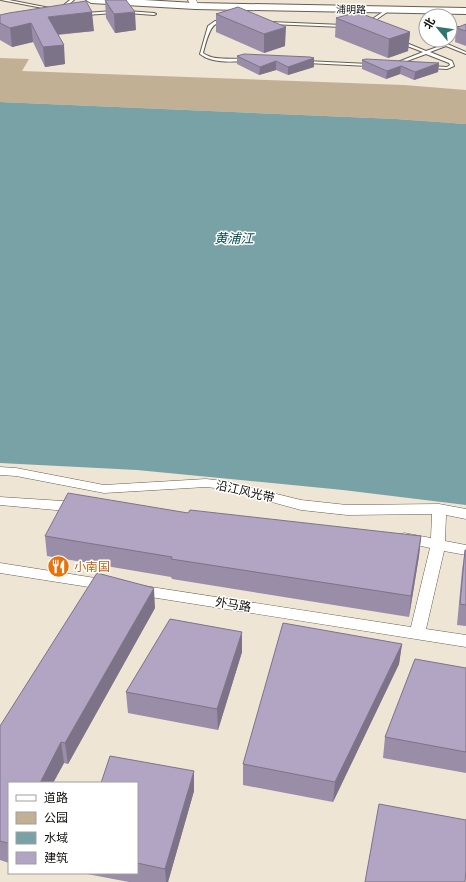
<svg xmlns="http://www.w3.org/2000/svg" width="466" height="882" font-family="Signika,'Noto Sans SC',sans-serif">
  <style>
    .green { fill: #c2b094 }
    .water { fill: #78a2a5 }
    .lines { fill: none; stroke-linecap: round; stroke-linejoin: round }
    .lane-casing { stroke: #675e51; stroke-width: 2 }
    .street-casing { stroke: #675e51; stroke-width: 1 }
    .secondary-casing { stroke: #675e51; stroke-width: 2 }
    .lane { fill: #fff; fill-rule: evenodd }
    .street { fill: #fff; fill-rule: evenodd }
    .secondary { fill: #fff; fill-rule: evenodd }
    .wall { fill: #998da8 }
    .shaded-wall { fill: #7d7388 }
    .building { fill: #b2a4c3; stroke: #7d7388 }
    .labels { text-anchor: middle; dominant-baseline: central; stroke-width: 3; stroke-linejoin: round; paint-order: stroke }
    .far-street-label { font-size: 10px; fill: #110e09; stroke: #fff }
    .street-label { font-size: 12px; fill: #110e09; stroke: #fff }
    .food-label { font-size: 12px; fill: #c56008; stroke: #fff; text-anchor: start }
    .water-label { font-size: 13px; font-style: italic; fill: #064a4e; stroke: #fff }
  </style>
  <rect width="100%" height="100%" fill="#efe5d5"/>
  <!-- green -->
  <path class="green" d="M0,58L29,59L22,71L404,85L466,90V124L396,119L0,102Z"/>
  <!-- water -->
  <path class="water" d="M0,102L396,119L466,124V505L343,490L137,470L0,463Z"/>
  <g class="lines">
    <defs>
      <path id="lane" d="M1,0H9L55,9L53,10Z
        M70,0H74L62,10H60V8Z
        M387,9L390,10L370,24H368V22Z
        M113,11H114V13L86,15L84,14L86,13Z
        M127,11L154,13L156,14L154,15L128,13H127Z
        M215,21H223L225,22C222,23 218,23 216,24C209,27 205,46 203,53C214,61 230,58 243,59H244V61C230,62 211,63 200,54L208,26Z
        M270,22L343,25L345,26L343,27L269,24V22Z
        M450,27H466V29H450Z
        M433,40H438L466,52V54L446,46L430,52L452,61L454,66L447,69L429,68V66H430L447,67L450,65L449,63L426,54L396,65L393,64L423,52L402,44V42H404L426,51L443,45Z
        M306,61L369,64L371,65L369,66L307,63L305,62Z"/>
      <path id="street" d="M188,0H196L199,6L198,8H192Z
        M0,467L16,468L104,485L206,479L224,481L301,500L347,505L439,504L466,509V519L446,515L445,541L466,545V555L444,551L426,629L466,635V647L138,595L133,594L131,590L133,586L138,585L411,627L430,548L399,541L397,538L399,535L404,533L431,538L432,514L347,515L301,510L224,489L206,487L104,493L16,476L0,475Z
        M0,497L78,502L83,504L85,507L83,510L78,512L0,505Z
        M0,563L108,580L113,581L115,585L113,589L108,590L0,573Z"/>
      <path id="secondary" d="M86,0H144L195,3L466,8V14L195,9L91,3Z"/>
    </defs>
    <!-- lane casing -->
    <use href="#lane" class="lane-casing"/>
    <!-- street casing -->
    <use href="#street" class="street-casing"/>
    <!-- secondary casing -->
    <use href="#secondary" class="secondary-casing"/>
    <!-- lane -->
    <use href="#lane" class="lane"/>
    <!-- street -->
    <use href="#street" class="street"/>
    <!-- secondary -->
    <use href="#secondary" class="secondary"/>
  </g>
  <!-- wall -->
  <path class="wall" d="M105,0L136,30L115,33L106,18Z
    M238,7L285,46L264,53L216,32V14Z
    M0,15L94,31L58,35L65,64L45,67L33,42L12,47L0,40Z
    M336,18L410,32L408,51L388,58L335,37Z
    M466,24V46L455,42L456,28Z
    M237,56L314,58V67L288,75L276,70L259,75L237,64Z
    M362,60L439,63L438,72L414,80L400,74L386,79L362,69Z
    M188,513L421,536L419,556L409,617L172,579L171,577L47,556L45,536Z
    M465,550H466V626L457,625L462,570Z
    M155,608L68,764L64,763L53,783H9V863L0,860V726Z
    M402,644L399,664L333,802L243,785V764Z
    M242,652L218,730L128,713L126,692Z
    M466,668V773L383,758L385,737Z
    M137,783L194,791L168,882H129L82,873H137Z"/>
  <!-- shaded-wall -->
  <path class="shaded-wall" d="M92,12L94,31L50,35L48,17Z
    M135,12L136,30L115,33L114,14Z
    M31,23L33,42L12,47L10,28Z
    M286,27L285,46L264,53V34Z
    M410,32L408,51L388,58L389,39Z
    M64,45L65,64L45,67L43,47Z
    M314,58V67L288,75V67Z
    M276,61V70L259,75L260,67Z
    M439,63L438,72L414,80L415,72Z
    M401,66L400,74L386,79L387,71Z
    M421,536L419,556L409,617L411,596Z
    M154,588L155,608L68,764L65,743Z
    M242,632V652L218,730L217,709Z
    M402,644L399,664L333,802L335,782Z
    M61,742L64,763L53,783H40Z
    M194,771V791L168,882H166L165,869Z
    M9,840V850L8,843Z"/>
  <!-- building -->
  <path class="building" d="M105,0H126L135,12L114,14Z
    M86,1L92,12L48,17L64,45L43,47L31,23L10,28L0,23V15L9,13Z
    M238,7L286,27L264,34L216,14Z
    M357,12L410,32L389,39L336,18Z
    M466,24V31L456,28Z
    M244,54L310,57L314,58L288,67L276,61L260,67L237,56Z
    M366,59L439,63L415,72L401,66L387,71L362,60Z
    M68,493L188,513L190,510L421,536L411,596L171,559L172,557L45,536Z
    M465,550H466V605L460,604Z
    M97,573L154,588L65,743L61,742L40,783H9V840L8,843L0,841V726Z
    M170,619L242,632L217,709L126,692Z
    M283,623L402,644L335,782L243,764Z
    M415,659L466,668V752L385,737Z
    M110,756L194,771L165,869L137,863V783H101Z
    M379,804L466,820V870L465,882H365Z"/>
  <!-- icons -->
  <defs>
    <symbol id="restaurant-disc" viewBox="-11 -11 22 22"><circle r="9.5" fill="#e8710a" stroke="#fff"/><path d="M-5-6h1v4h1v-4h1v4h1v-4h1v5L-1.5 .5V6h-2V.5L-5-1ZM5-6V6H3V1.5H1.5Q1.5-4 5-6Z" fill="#fff"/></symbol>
  </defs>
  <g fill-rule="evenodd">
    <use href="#restaurant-disc" x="46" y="554" width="25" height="25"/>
  </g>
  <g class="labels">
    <!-- far-street labels -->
    <g class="far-street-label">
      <text transform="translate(351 10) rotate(1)">浦明路</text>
    </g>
    <!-- street labels -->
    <g class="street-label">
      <text transform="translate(245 492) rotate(13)">沿江风光带</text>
      <text transform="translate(233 605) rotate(9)">外马路</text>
    </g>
    <!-- food labels -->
    <g class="food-label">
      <text x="74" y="567">小南国</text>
    </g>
    <!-- water labels -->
    <g class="water-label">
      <text x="234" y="239">黄浦江</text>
    </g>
  </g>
  <!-- legend -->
  <rect x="8" y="782" width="130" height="92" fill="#ffffff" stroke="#a09f9d"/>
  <rect x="16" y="795" width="20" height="6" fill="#ffffff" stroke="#a09f9d"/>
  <text x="44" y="802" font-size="12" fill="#110e09">道路</text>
  <rect x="16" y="812" width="20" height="12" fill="#c2b094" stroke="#a09f9d"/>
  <text x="44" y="822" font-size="12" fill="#110e09">公园</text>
  <rect x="16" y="832" width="20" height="12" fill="#78a2a5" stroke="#a09f9d"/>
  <text x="44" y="842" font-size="12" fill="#110e09">水域</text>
  <rect x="16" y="852" width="20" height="12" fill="#b2a4c3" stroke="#a09f9d"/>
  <text x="44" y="862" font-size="12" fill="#110e09">建筑</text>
  <!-- north arrow -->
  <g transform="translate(438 28) rotate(299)"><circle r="19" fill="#ffffff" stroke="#a09f9d"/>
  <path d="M0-3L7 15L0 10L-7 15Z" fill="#2f756c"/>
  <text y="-6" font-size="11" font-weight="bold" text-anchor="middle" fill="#110e09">北</text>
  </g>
</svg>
